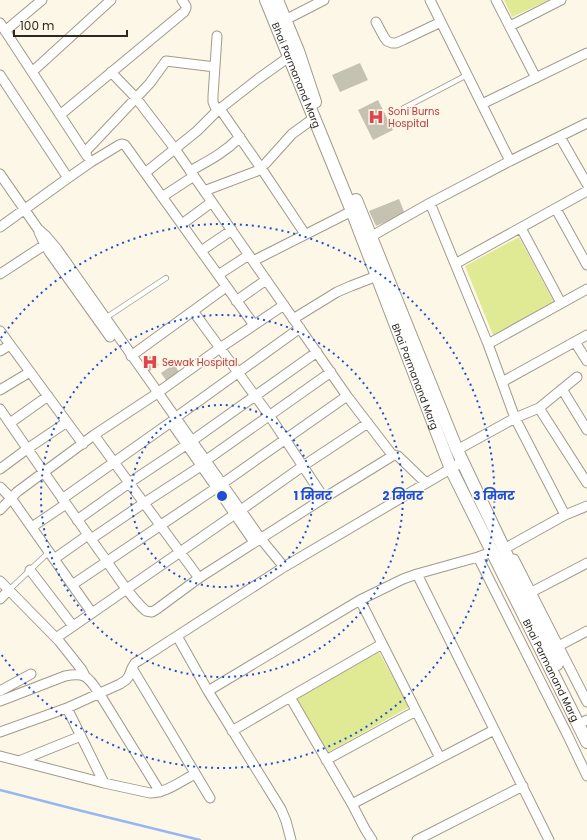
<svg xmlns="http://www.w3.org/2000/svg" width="587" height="840" font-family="Poppins,'Noto Sans Devanagari',sans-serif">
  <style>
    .green { fill: #e0ea94 }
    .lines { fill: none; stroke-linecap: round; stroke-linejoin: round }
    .stream { stroke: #96b6f2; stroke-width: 2.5 }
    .building { fill: #c6c2b1 }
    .lane-casing { stroke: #a09b8b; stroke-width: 6 }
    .street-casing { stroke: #a09b8b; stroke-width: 11 }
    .secondary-casing { stroke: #a09b8b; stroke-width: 14 }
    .lane { stroke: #fff; stroke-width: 4.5 }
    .street { stroke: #fff; stroke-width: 9 }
    .secondary { stroke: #fff; stroke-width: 12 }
    .ring { fill: none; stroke: #1d4ed8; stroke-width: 2; stroke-dasharray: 2 4 }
    .labels { text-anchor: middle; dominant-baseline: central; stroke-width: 3; stroke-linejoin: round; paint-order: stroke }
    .street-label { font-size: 10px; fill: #2b2922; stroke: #fcf7e6 }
    .health-label { font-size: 10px; fill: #be3a42; stroke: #fcf7e6; text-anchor: start }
    .centre { fill: #1d4ed8; stroke: #fcf7e6; stroke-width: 2 }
    .ring-label { font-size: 12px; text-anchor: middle; font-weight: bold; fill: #1d4ed8; stroke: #fcf7e6; stroke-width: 3; stroke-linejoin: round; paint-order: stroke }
  </style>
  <rect width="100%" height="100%" fill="#fcf7e6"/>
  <!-- green -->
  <path class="green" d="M504,0H549L512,17Z
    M519,237L554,302L493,335L465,266Z
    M379,652L409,707L327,753L296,699Z"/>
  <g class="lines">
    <!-- stream -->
    <path class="stream" d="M0,790L82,811L200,840"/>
  </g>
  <!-- building -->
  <path class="building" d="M360,63L368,80L340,92L332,75Z
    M378,100L393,130L373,140L358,110Z
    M399,199L405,214L376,226L369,211Z
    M152,355L159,365L145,374L139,364Z
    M174,364L181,375L168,383L161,373Z"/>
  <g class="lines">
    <defs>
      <path id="lane" d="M404,108L467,75
        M104,319L166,278
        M9,590L49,552"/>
      <path id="street" d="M430,0L510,161
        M496,0L536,78
        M281,21L285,20L324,0
        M376,22L384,37L387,41L392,43H396L403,40L441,22
        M0,23L87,156
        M510,26L561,0
        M5,31L42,0
        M32,72L111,0
        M111,72L136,98L175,149L347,396L393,456
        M0,75L68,178
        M482,104L587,53
        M220,109L261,168L305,234
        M217,111L213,102V96L217,36
        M60,115L184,12L186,8V6L182,0
        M560,137L587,184
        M85,152L136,98L150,83L166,61L215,67
        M190,171C210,160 224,153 240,137
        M145,173L197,131L217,111L258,79L293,54
        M0,174L38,229L46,236L57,249L261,539L284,567
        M204,191L257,171L266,163L292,134L314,118
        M162,197L194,176
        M430,203L488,344L515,418L565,515
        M556,209L587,265
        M182,224L212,202
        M0,227L68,178L91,162L119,145L122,144L125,145L254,325
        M521,228L561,303
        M39,232L45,245L50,253L110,337
        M366,238L372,236L430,203L510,161L587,123
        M201,251L232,230
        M253,261L352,211
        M455,264L587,191
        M0,274L49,242
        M218,275L249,255
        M236,301L266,280
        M193,311L269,415L324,498
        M293,319L337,292L351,286L377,276
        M0,331L83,444
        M575,342L587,361
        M488,344L587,289
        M0,351L10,345
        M131,356L226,287
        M502,382L587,335
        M562,389L587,430
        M0,390L30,372
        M539,408L587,483
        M0,409C32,456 65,502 98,549C113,569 128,595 146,611L152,612L157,609L199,578L324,498L394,455L398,456L426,483
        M175,418L300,328
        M171,422L254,542
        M10,423L48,396
        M94,435L199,578
        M457,450L515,418L539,408L577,377
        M205,461L331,372
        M0,469L27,449L67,422
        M0,487L11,498L92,613
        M62,499L171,422
        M0,510L17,492L94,435L153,396L220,348L284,305
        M241,510L303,466L368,423
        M77,520L129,483L186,445L317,352
        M32,527L66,504
        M91,539L144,503L201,466
        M504,549L565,515L587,506
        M478,557L568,736L587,776
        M54,559L88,535
        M514,559L587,702
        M30,570L73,626
        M417,574L549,840
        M0,581L59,641L82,670L85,676
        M72,585L216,488L347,396
        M526,595L587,563
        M0,599L9,590
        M360,600L440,758
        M177,636L208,691L281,809L286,821L291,840
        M56,638L235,514
        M553,649L587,631
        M132,668L210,798
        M0,691L31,674
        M208,691L360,600L403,579L417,574L478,557L492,552
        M290,697L352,804L365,829L372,840
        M0,701L65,676C86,672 88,677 99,693L160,792
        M67,708L104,783
        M585,721L587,720
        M232,731L290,697L382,644
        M0,732L67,708L120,684L126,680L129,676L132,668L135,663L140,660L177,636L284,567L462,462
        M0,756L104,783L150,793C166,793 181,781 195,774
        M326,760L416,711
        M19,761L81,736
        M352,804L494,730
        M417,840L523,786"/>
      <g id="secondary">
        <path id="s1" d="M266,0L352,211L451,469L587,742"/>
        <path d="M277,0L298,51L315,102"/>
        <path d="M356,200L457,450L504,549L524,596L557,664"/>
      </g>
    </defs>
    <!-- lane casing -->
    <use href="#lane" class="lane-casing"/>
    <!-- street casing -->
    <use href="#street" class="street-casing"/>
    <!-- secondary casing -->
    <use href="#secondary" class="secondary-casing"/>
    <!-- lane -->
    <use href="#lane" class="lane"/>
    <!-- street -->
    <use href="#street" class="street"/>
    <!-- secondary -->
    <use href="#secondary" class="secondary"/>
  </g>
  <!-- distance rings -->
  <g class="ring">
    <circle cx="222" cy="496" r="91"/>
    <circle cx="222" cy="496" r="181"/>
    <path d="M1 338A272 272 0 1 1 1 654"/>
  </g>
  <!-- icons -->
  <defs>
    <symbol id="hospital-bare" viewBox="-9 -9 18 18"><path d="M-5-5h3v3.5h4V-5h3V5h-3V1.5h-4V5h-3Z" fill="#e0444e" stroke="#fcf7e6" stroke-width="2.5" paint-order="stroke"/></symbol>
  </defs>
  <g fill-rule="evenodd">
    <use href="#hospital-bare" x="365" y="106" width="22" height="22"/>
    <use href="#hospital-bare" x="139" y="351" width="22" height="22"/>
  </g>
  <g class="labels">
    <!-- street labels -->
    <g class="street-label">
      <text stroke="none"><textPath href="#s1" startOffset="81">Bhai Parmanand Marg</textPath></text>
      <text stroke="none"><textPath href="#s1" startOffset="405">Bhai Parmanand Marg</textPath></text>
      <text stroke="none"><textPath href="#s1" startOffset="729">Bhai Parmanand Marg</textPath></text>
    </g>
    <!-- health labels -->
    <g class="health-label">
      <text x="388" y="111">Soni Burns<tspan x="388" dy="12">Hospital</tspan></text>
      <text x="162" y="362">Sewak Hospital</text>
    </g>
  </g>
  <circle cx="222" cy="496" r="6" class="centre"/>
  <g class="ring-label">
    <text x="313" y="500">1 मिनट</text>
    <text x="403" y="500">2 मिनट</text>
    <text x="494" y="500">3 मिनट</text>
  </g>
  <!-- scale -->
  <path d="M14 30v6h113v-6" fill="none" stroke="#2b2922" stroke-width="2"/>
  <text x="20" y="30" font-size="12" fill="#2b2922" stroke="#fcf7e6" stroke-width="3" paint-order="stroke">100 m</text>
</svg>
